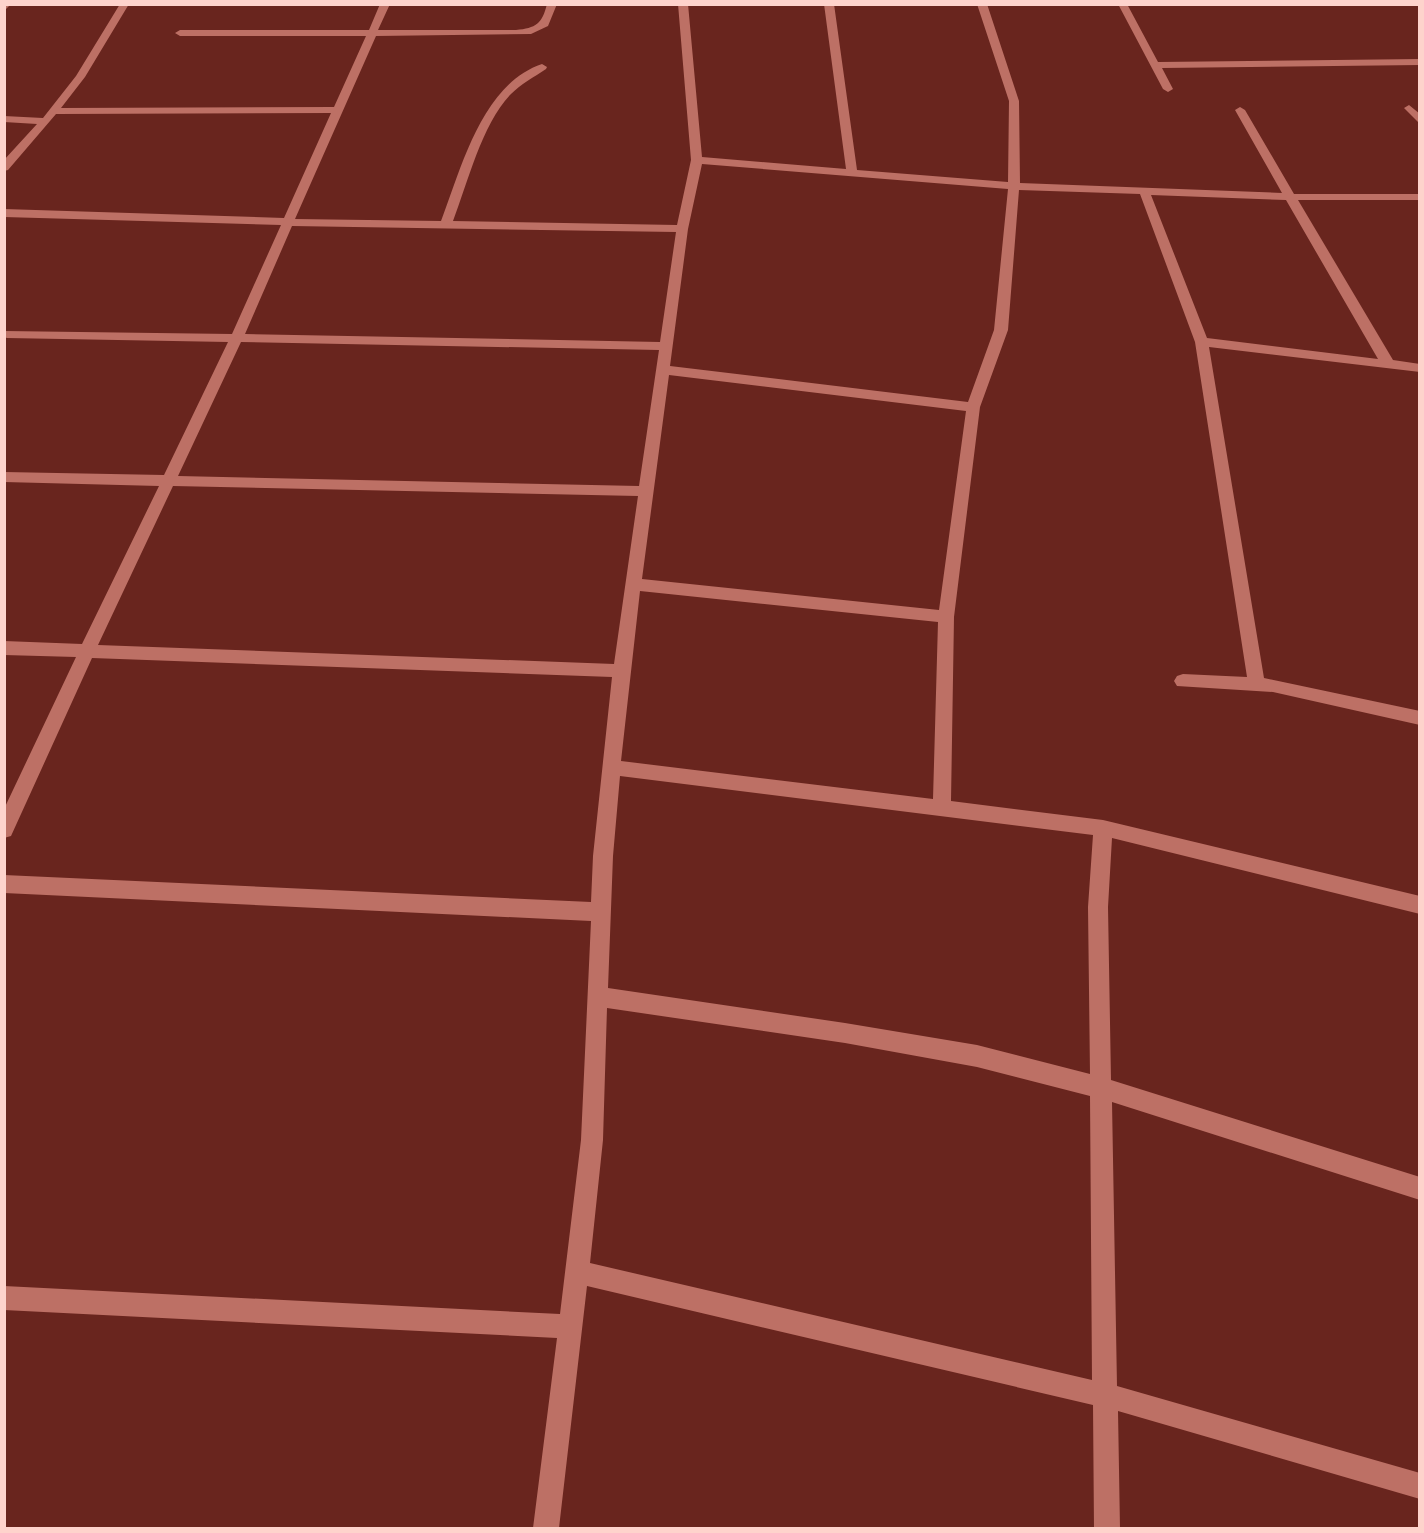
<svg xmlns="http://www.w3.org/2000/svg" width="1424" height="1533" font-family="Montserrat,sans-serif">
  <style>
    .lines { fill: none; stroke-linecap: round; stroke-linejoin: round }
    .street { fill: #bd7065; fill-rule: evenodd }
  </style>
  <rect width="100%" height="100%" fill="#69251e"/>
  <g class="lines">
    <!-- street -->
    <path class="street" d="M4,4H11L4,11Z
      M120,4H129L85,77L61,108L334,107L366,36H180L175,33L180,30H369L380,4H390L378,30H516C536,28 542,24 547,4H557L548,26L531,34L376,36L295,219L441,221C461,169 482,84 542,64L547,67L546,69C534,77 521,84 511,94C482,124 468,182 453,221L677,225L691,160L678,4H688L702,157L846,169L824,4H834L857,170L1008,182L1009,101L977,4H987L1019,101L1020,183L1282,193L1235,110L1240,107L1245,110L1294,194H1420V200H1298L1393,360L1420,364V372L1209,347L1264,678L1420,711V725L1273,692L1177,686L1174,681L1177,676L1183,674L1247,677L1195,342L1140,194L1019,190L1008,330L980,407L954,617L951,801L1103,820L1420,896V914L1112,838L1108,907L1111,1080L1420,1177V1200L1112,1102L1117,1386L1420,1473V1499L1118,1411L1120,1528H1094L1093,1405L587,1286L559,1528H533L557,1338L4,1310V1286L560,1314L581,1140L591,921L4,893V875L591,902L593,856L612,677L92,658L11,836L4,838V809L76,657L4,655V641L82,644L159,486L4,482V472L164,475L228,342L7,338L4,337V331L232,334L281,225L4,217V209L284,218L331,113L56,114L8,170L4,171V160L37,124L4,122V116L43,118L76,76ZM702,164L1008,189L994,330L968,402L670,366L688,229ZM1151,195L1286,200L1378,359L1207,338ZM292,226L676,232L660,342L245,334ZM241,342L659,350L639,486L178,476ZM669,375L966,411L939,610L642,579ZM173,486L638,496L614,664L98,645ZM640,591L938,622L933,799L621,761ZM620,776L1093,835L1088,907L1090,1074L977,1045L845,1023L608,988L613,856ZM607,1008L845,1043L977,1067L1090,1096L1092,1380L590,1263L603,1140Z
      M1118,4H1127L1158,62L1420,59V65L1162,68L1173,89L1168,92L1163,89Z
      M1409,105L1420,114V124L1404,108Z"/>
  </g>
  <!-- border -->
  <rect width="1424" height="1533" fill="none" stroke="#fed3cc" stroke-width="12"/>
</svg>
